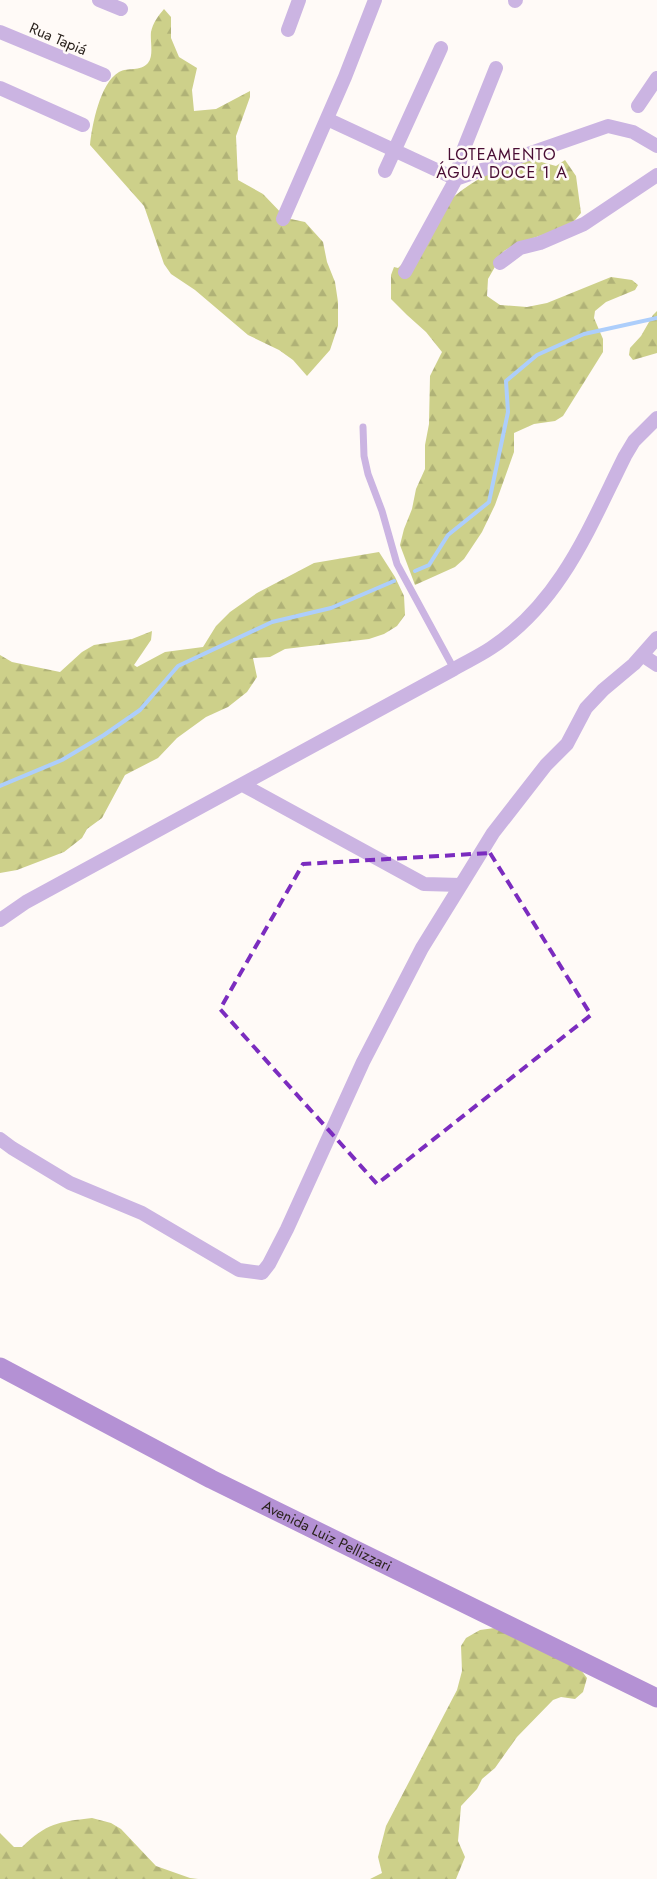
<svg xmlns="http://www.w3.org/2000/svg" width="657" height="1879" font-family="Jost,sans-serif">
  <style>
    .forest { fill: url(#forest-firs) }
    .lines { fill: none; stroke-linecap: round; stroke-linejoin: round }
    .stream { stroke: #adcefb; stroke-width: 4 }
    .lane { stroke: #cbb4e2; stroke-width: 7 }
    .street { stroke: #cbb4e2; stroke-width: 14 }
    .secondary { stroke: #b491d4; stroke-width: 19 }
    .marked { fill: none; stroke: #7b2cbf; stroke-width: 4; stroke-dasharray: 10 6; stroke-linejoin: round }
    .labels { text-anchor: middle; dominant-baseline: central; stroke-width: 5; stroke-linejoin: round; paint-order: stroke }
    .street-label { font-size: 15px; fill: #2c241f; stroke: #fffaf7 }
    .neighbourhood-label { font-size: 16px; letter-spacing: 1px; fill: #490d34; stroke: #fffaf7 }
  </style>
  <defs>
    <pattern id="forest-firs" width="22" height="20" patternUnits="userSpaceOnUse" patternTransform="scale(1.25)"><rect width="22" height="20" fill="#cdd08a"/><path d="M5 1l3.5 6h-7zM16 11l3.5 6h-7z" fill="#b0b277"/></pattern>
  </defs>
  <rect width="100%" height="100%" fill="#fffaf7"/>
  <!-- forest -->
  <path class="forest" d="M164,9L171,17V38L179,57L197,68L192,90L194,111L216,109L250,91V97L236,136L238,180L263,194L286,218L305,222L323,242L327,262L335,282L338,302V326L330,350L307,376L293,360L279,350L248,335L195,290L171,274L164,264L144,206L90,145C92,125 100,83 119,72C128,67 140,72 148,63C154,55 150,42 151,32C153,23 158,16 164,9Z
    M534,160L556,166L565,160L576,176L581,213L570,226L518,243L504,251L488,279L487,296L500,305L527,307L547,303L611,277L632,280L638,285L635,290L606,302L595,311L594,318L603,339V352L563,416L555,421L534,424L514,433V452L495,505L482,532L464,559L455,567L415,585L400,545L404,529L412,509L416,489L425,469V445L429,424L430,376L442,352L426,332L407,315L391,299V275L394,267L398,268C414,254 422,234 432,217C436,211 443,206 449,201C473,179 501,165 534,160Z
    M657,311V353L633,360L629,355L630,348L641,336L653,315Z
    M379,552L395,577L404,596L405,615L397,626L384,634L369,639L285,649L270,657L253,658L257,677L247,692L228,707L206,717L177,738L158,758L125,775L102,818L87,829L82,838L64,852L17,870L0,873V655L12,662L60,672L82,652L94,645L132,639L152,631L151,640L134,665L137,667L165,652L203,647L216,626L230,612L257,593L314,563Z
    M502,1627L575,1662L587,1678L583,1692L575,1699L561,1697L553,1700L517,1737L495,1768L482,1779L477,1789L461,1806L458,1841L465,1857L456,1879H370L382,1873L378,1857L386,1826L457,1690L462,1671L461,1646L466,1638L480,1630Z
    M92,1818L111,1823L121,1829L156,1866L190,1878L198,1879H0V1833L14,1847H22C47,1823 58,1822 92,1818Z"/>
  <g class="lines">
    <!-- stream -->
    <path class="stream" d="M415,571L429,565L448,535L489,502L508,412L506,381L537,355L584,334L657,318
      M0,786L62,760L104,735L140,710L178,666L272,622L331,608L394,581"/>
    <!-- lane -->
    <path class="lane" d="M363,427L364,456L368,474L382,511L397,564L454,669"/>
    <!-- street -->
    <path class="street" d="M99,0L121,9
      M515,1L516,0
      M288,30L299,0
      M0,32L104,75
      M0,88L83,125
      M638,106L657,78
      M327,119L456,179L462,153L496,68
      M385,171L441,48
      M283,219L345,77L375,0
      M500,263L520,248L540,243L584,224L657,175
      M405,272L456,179L608,126L633,132L657,146
      M642,655L657,665
      M243,785L424,884L461,885
      M0,920L26,902L454,669C466,662 479,656 491,648C561,602 589,528 625,456L634,441L657,418
      M0,1139L12,1148L70,1183L142,1213L239,1270L262,1273L269,1264L287,1229L363,1062L422,948L461,885L493,833L546,765L567,744L586,708L603,690L634,664L657,638"/>
    <!-- secondary -->
    <path class="secondary" id="s1" d="M0,1367L211,1479L657,1698"/>
  </g>
  <!-- marked area -->
  <path class="marked" d="M490,853L591,1015L377,1184L220,1009L303,864Z"/>
  <g class="labels">
    <!-- street labels -->
    <g class="street-label">
      <text transform="translate(58 39) rotate(23)">Rua Tapiá</text>
      <text stroke="none"><textPath href="#s1" startOffset="368">Avenida Luiz Pellizzari</textPath></text>
    </g>
    <!-- neighbourhood labels -->
    <g class="neighbourhood-label">
      <text x="502" y="154">LOTEAMENTO<tspan x="502" dy="18">ÁGUA DOCE 1 A</tspan></text>
    </g>
  </g>
</svg>
